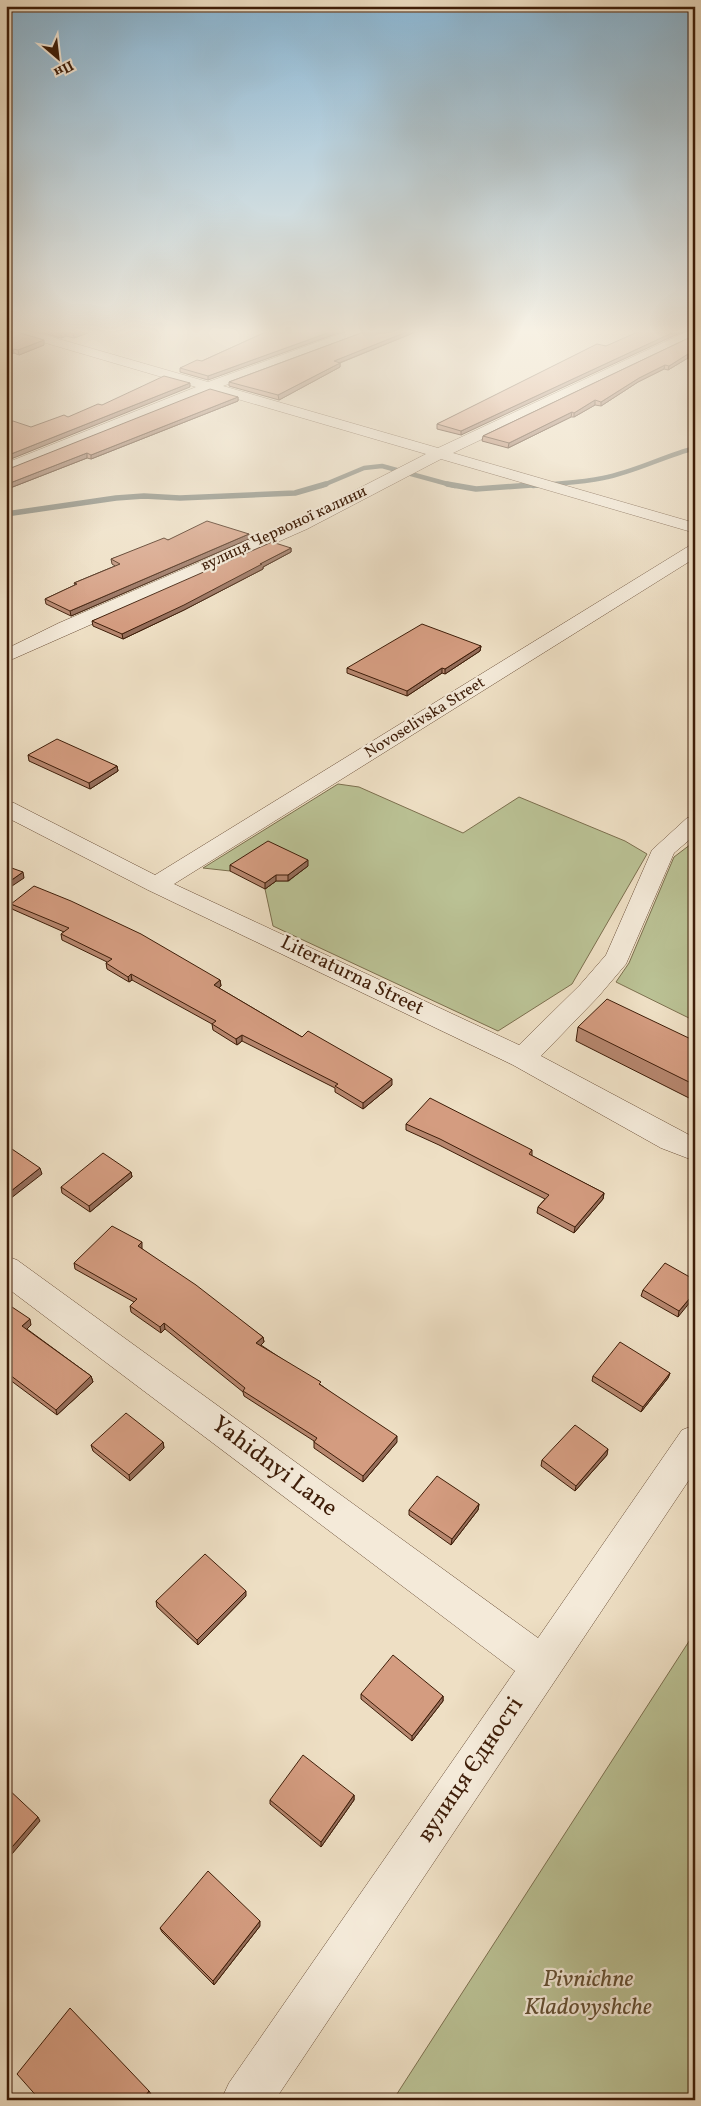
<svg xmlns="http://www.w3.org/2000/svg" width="701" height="2106" font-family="Vollkorn,serif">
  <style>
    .green { fill: #bac194; stroke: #7c6f4e }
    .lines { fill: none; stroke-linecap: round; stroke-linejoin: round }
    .stream-far1 { stroke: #767c73; stroke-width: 4.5 }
    .stream { stroke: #767c73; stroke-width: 5.5 }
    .minor-casing { stroke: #6a4e37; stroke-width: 1 }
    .minor { fill: #f4ead9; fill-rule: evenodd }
    .wall { fill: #b6866e; stroke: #3e1d08 }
    .shaded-wall { fill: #946d5a; stroke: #3e1d08 }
    .building { fill: #d49c80; stroke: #3e1d08 }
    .labels { text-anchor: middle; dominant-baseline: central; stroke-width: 4.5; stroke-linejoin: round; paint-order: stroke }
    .far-street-label { font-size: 16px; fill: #3e1d08; stroke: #f4ead9 }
    .street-label { font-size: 20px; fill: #3e1d08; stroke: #f4ead9 }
    .near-street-label { font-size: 24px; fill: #3e1d08; stroke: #f4ead9 }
    .near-park-label { font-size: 24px; font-style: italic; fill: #634e32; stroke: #f4ead9 }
  </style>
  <rect width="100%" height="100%" fill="#eedfc4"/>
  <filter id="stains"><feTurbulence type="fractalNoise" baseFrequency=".004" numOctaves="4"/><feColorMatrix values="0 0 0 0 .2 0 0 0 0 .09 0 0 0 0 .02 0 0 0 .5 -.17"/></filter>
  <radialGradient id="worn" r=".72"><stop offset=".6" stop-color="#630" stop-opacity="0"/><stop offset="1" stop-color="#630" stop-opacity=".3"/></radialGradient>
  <!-- green -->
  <path class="green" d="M338,784L359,787L463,833L519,797L625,841L647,854L572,984L498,1031L273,926L265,889L276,881H289L307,866L269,847L230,871L203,868Z
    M695,841V1021L616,982L629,963L674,857Z
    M695,1632V2100H393Z"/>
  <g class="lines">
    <!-- stream-far1 -->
    <path class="stream-far1" d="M321,486L364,468L382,466L455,486
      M533,486C556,483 580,483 603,478C635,472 664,456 695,448"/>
    <!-- stream -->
    <path class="stream" d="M447,484L476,489L545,484
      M6,514L116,498L144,496L180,498L295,493L326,484"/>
    <defs>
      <path id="minor" d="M13,331H31L208,382L348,331H365L363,334L223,386L438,448L688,331H695V337L453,453L695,523V533L441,459L307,529L6,662V649L59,623L295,521L426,454L210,391L6,474V463L196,387L15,334Z
        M695,545V558L174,884L519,1045L580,985L606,955L652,850L687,818L695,816V835L674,853L626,964L598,997L541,1056L695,1138V1161L661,1148L513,1065L148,890L6,817V801L14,803L155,875L689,546Z
        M6,1256L17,1260L538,1638L682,1430L695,1425V1471L275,2100H221L229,2083L515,1671L6,1287Z"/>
    </defs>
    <!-- minor casing -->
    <use href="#minor" class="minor-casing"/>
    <!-- minor -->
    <use href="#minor" class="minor"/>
  </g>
  <!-- wall -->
  <path class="wall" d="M14,331L44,345L19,355L14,353L6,356Z
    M36,331H93L74,338L66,336L61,338Z
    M268,331L208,380L180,372V368L202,361Z
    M418,331L340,363V367L279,400L229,386V382L364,332Z
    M695,335V360L688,358L668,370L664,369L638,382L601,406L595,405L574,417H571L508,448L482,441L483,436Z
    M606,346L461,435L437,429V424Z
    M238,397V401L91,459L87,458L10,488L6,487V470Z
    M249,539L71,616L46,604L45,599L75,585L74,583L115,566L112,564L111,559L168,540Z
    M291,548V552L263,567V569L184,610L123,639L93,626L92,621Z
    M481,646L480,651L445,674L442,673L407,696L347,673V668Z
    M28,755L117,766L118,771L90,789L29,761Z
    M230,865L308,866L288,881H276L265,889L230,871Z
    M11,904L220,980L221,986L219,988L302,1037L392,1085L363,1109L335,1092V1088L242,1041L237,1045L213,1030L212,1024L132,980L129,982L107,969L106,963L107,962L62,940L61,934L64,932L12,909Z
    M578,1027L695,1041V1094H693L689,1098L576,1041Z
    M406,1124L532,1150V1156L604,1193L603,1199L574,1233L537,1213L538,1207L545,1199L439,1145L406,1130Z
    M131,1172L132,1177L90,1212L62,1193L61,1187Z
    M142,1248V1249L263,1337L264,1342L261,1345L321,1385L397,1442L363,1482L314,1448V1441L244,1396L243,1392L165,1329L161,1333L131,1312L130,1306L134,1302L75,1269L74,1263Z
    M695,1280L678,1317L641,1296L643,1290Z
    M6,1303L31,1325L27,1329L91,1376L93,1382L57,1415L6,1377Z
    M670,1373L668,1378L641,1412L592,1381L593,1376Z
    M163,1442L164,1448L130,1481L93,1451L91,1445Z
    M607,1455L575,1491L541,1466L542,1460Z
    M479,1504L478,1510L451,1545L409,1515V1510Z
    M246,1596L198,1645L157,1607L156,1601Z
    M361,1694L443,1696V1701L412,1741L361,1699Z
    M354,1795V1800L321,1847L270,1804V1800Z
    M260,1926L214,1985L162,1932L160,1928Z"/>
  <!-- shaded-wall -->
  <path class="shaded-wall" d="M81,331H93L74,338L73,333Z
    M333,331H344L208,380V376Z
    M409,331H418L334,365V361Z
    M676,331H684L461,435V431Z
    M66,332V336L61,338V333Z
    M44,340V345L19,355L18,350Z
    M13,349L14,353L6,356V351Z
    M688,354V358L668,370L669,366Z
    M340,363V367L279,400L278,395Z
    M665,365L664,369L638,382L601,406V402L639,378Z
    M190,383V387L6,461V456Z
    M238,397V401L91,459V455Z
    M595,400V405L574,417V413Z
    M572,412L571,417L508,448L509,443Z
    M87,453V458L10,488V483Z
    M249,534V539L71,616L70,611Z
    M291,548V552L263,567V569L184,610L123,639L122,634Z
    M481,646L480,651L445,674V669Z
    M442,668V673L407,696V691Z
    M117,766L118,771L90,789L89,783Z
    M308,860V866L288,881V875Z
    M23,872L24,878L6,890V884Z
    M276,875V881L265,889V883Z
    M131,974L132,980L129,982L128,977Z
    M220,980L221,986L215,991L214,985Z
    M242,1035V1041L237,1045L236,1039Z
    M392,1079V1085L363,1109V1103Z
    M695,1082V1086L693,1094L689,1098L693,1084Z
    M40,1168L42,1174L6,1202V1195Z
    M131,1172L132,1177L90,1212L89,1206Z
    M604,1193L603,1199L574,1233L575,1227Z
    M142,1242V1248L138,1252V1246Z
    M695,1292V1296L678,1317L679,1311Z
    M30,1319L31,1325L24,1332L22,1326Z
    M164,1323L165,1329L161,1333L160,1327Z
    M263,1337L264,1342L257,1349L256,1343Z
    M670,1373L668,1378L641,1412L643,1407Z
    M91,1376L93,1382L57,1415L56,1410Z
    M397,1436V1442L363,1482V1476Z
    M163,1442L164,1448L130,1481L129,1475Z
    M608,1449L607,1455L575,1491L576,1486Z
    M479,1504L478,1510L451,1545L452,1539Z
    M246,1591V1596L198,1645L197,1640Z
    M443,1696V1701L412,1741V1736Z
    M354,1795V1800L321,1847V1842Z
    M38,1817L40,1821L6,1861V1854Z
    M260,1921V1926L214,1985L213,1981Z
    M149,2091L151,2094L146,2100H142Z"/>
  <!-- building -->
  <path class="building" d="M6,331H13L44,340L18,350L13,349L6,351Z
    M51,331H81L73,333L66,332L61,333Z
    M268,331H333L208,376L180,368L197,360L202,361Z
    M364,331H409L334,361L340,363L278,395L229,382L364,332Z
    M640,331H676L461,431L437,424L597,344L606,346Z
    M695,335V355L688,354L669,366L665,365L639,378L601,402L595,400L574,413L572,412L509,443L483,436Z
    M164,376L190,383L6,456V423L13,421L31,427L64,415L68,417L98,404L102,405Z
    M210,389L238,397L91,455L87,453L10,483L6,482V470Z
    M207,521L249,534L70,611L45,599L77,584L74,583L120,564L111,559L164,538L168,540Z
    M272,542L291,548L260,564H262L184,605L122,634L92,621Z
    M422,624L481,646L445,669L442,668L407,691L347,668Z
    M57,739L117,766L89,783L28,755Z
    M268,841L308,860L288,875H276L265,883L230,865Z
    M6,866L23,872L6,884Z
    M34,886L71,901L141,934L220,980L214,985L302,1037L308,1031L392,1079L363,1103L335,1086L338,1084L242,1035L236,1039L212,1024L216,1021L131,974L128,977L106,963L112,959L61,934L69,928L11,904Z
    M607,999L695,1041V1082L693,1084L578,1027Z
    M430,1098L532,1150L529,1154L604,1193L575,1227L538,1207L549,1195L440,1139L406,1124Z
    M6,1145L40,1168L6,1195Z
    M103,1153L131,1172L89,1206L61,1187Z
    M112,1226L142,1242L138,1246L196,1285L263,1337L256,1343L321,1382L319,1384L397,1436L363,1476L314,1442L317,1438L243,1391L245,1388L164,1323L160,1327L130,1306L137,1299L74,1263Z
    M665,1263L695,1280V1292L679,1311L643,1290Z
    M6,1303L30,1319L22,1326L91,1376L56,1410L6,1372Z
    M620,1342L670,1373L643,1407L593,1376Z
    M126,1413L163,1442L129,1475L91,1445Z
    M575,1425L608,1449L576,1486L542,1460Z
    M437,1476L479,1504L452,1539L409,1510Z
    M205,1554L246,1591L197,1640L156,1601Z
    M393,1655L443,1696L412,1736L361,1694Z
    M303,1755L354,1795L321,1842L270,1800Z
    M6,1787L38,1817L6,1854Z
    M208,1871L260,1921L213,1981L160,1928Z
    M70,2008L149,2091L142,2100H40L17,2074Z"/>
  <!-- sky -->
  <linearGradient id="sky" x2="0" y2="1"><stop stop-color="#89b7d6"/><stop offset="0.53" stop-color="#f7f1e4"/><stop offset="1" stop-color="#f7f1e4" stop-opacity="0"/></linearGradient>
  <rect width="701" height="625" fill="url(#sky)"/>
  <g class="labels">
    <!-- far-street labels -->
    <g class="far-street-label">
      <text transform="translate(284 529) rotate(-25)">вулиця Червоної калини</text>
      <text transform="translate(425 718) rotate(-32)">Novoselivska Street</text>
    </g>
    <!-- street labels -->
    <g class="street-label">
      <text transform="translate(352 976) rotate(26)">Literaturna Street</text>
    </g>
    <!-- near-street labels -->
    <g class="near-street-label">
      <text transform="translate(274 1467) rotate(37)">Yahidnyi Lane</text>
      <text transform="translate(471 1770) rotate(-56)">вулиця Єдності</text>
    </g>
    <!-- near-park labels -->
    <g class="near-park-label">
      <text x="588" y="1980">Pivnichne<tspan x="588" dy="28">Kladovyshche</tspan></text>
    </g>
  </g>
  <!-- margin -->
  <rect width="701" height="2106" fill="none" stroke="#eedfc4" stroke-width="25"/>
  <rect x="8" y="8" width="686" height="2091" fill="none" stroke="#3e1d08" stroke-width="2.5"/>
  <rect x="12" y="12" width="676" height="2081" fill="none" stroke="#3e1d08"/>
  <!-- north arrow -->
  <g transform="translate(58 58) rotate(152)" stroke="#f4ead9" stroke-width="4" paint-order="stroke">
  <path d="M0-4L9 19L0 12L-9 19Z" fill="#3e1d08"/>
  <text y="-8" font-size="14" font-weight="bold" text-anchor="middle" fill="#3e1d08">Пн</text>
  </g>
  <rect width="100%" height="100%" filter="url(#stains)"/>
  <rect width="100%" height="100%" fill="url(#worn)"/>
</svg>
